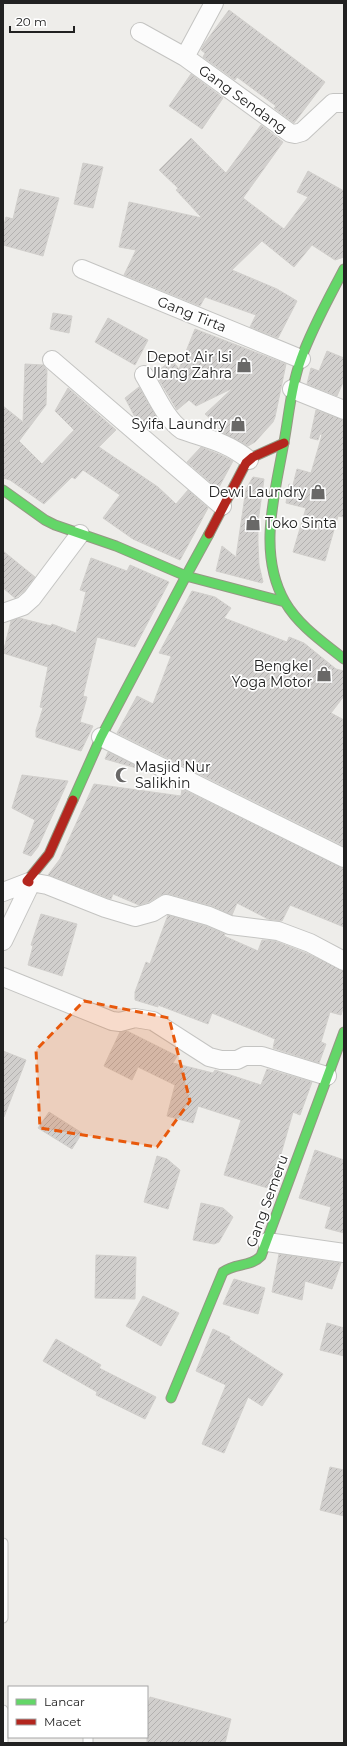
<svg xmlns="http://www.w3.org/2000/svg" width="347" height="1746" font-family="Montserrat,sans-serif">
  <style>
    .building { fill: url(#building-hatch); stroke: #d1cfcc }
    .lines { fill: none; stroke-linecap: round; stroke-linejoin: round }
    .lane-casing { stroke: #c4c4c2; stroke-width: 11 }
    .street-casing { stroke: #c4c4c2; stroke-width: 20 }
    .fast-casing { stroke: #959783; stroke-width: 11 }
    .jam-casing { stroke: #959783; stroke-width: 11 }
    .lane { stroke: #fcfcfc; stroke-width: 9 }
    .street { stroke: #fcfcfc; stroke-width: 18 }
    .fast { stroke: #63d668; stroke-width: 9 }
    .jam { stroke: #b3261e; stroke-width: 9 }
    .marked { fill: #e8590c; fill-opacity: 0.2; stroke: #e8590c; stroke-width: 3; stroke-dasharray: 8 5; stroke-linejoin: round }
    .labels { text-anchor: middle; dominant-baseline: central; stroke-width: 3.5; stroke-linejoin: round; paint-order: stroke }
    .street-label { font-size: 14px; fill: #212121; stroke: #fff }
    .poi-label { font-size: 14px; fill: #212121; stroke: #fff; text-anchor: end }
  </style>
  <defs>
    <pattern id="building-hatch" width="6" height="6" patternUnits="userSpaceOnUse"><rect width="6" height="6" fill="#d1cfcd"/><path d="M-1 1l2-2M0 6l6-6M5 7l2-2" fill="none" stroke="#b3b1b0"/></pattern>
  </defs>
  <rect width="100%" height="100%" fill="#eeedea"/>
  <!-- building -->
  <path class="building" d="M229,10L325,82L294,123L274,108L276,106L237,77L235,80L203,57L205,53L201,50L204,44Z
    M191,74L223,98L202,129L169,106Z
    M261,125L283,142L243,198L284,229L308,197L297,192L308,171L344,191V257L335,260L312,245L294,267L262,241L232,270L277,289L297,301L278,338L250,327L256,315L205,297L200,306L124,275L136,250L119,247L129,202L202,218L176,190L178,188L159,170L191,138L226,173Z
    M83,163L103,167L93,208L74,204Z
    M20,189L59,198L43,256L3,245V229L6,217L13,219Z
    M53,313L72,316L69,333L50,329Z
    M108,318L148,340L135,365L95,342Z
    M195,329L286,364L275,417L273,422L255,442L248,446L217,430L220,427L205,414L233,388L196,406L189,400L177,410L155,373L172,360L179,369Z
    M327,351L344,358V380L337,396L307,384L311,368L319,371Z
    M25,364L43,365L47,370L46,405L19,441L42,464L74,430L55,411L68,388L116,430L99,447L158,487L176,504L188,490L208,508L180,560L133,539L103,518L120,495L83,470L75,479L72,477L44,504L10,480L3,478V406L23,422Z
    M139,387L160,423L149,430L135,417L125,398Z
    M316,410L344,420V517L338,516L325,561L293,552L306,508L286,503L289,484L293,485L297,469L311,473L322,435L320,434L318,440L310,438Z
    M201,447L221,455L233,461L218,489L187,462Z
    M253,477L264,479L258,522V543L259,565L263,582L262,583L216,571L222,546L236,557L246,489Z
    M3,551L35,577L24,591L15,598L3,588Z
    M91,558L127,571L130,565L169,582L135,647L97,637L83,696L87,697L80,722L93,726L81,751L36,737V730L43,708L40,707L48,667L3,653L11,621L19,618L51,626L52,624L76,633L86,592L80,590Z
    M192,591L215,597L231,608L224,618L287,642L289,637L304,643L336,669L344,671V696L331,713L344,720V846L117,733L137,696L153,704L171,656L159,653Z
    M108,752L147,771L105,759Z
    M22,775L68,781L38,847L31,856L23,853L35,820L12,808Z
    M94,784L181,796L182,789L344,868V927L290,905L282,921L268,919L237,903L232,915L212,906L169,894L161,895L149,902L139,905L113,894L111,899L108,898L48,875L60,859Z
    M41,914L77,924L62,976L28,965L33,946L31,945Z
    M168,915L206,926L225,934L224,936L258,951L262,940L275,941L306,953L344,971V1005L341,1015L330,1012L321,1042L326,1044L319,1063L273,1048L275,1039L212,1013L208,1024L158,1005V1007L135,1000V992L146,962L150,964Z
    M127,1031L177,1056L173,1063L213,1073L215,1070L261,1085L267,1069L312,1082L300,1115L293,1112L271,1189L224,1175L241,1120L198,1106L193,1123L167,1116L175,1085L138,1067L132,1080L104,1066L120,1032Z
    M3,1051L26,1060L4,1117L3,1116Z
    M49,1112L82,1133L72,1149L38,1128Z
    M315,1150L344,1160V1233L325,1228L331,1207L299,1198Z
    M157,1156L167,1159L180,1170L168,1209L144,1202Z
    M201,1203L223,1208L233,1217L219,1242L214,1244L193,1240Z
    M279,1254L341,1263L332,1289L305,1281L302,1300L272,1292Z
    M96,1255L136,1257L135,1299L95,1298Z
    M234,1279L265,1288L258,1314L223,1304Z
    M143,1296L179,1313L161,1346L126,1326Z
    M327,1323L344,1328V1356L320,1350Z
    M213,1329L230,1337L229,1339L283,1374L262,1406L248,1397L224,1453L202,1444L226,1385L196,1371Z
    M56,1339L101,1365L99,1368L156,1397L145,1419L96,1395L97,1392L43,1361Z
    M330,1467L344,1470V1516L320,1510Z
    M150,1697L231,1719L225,1743H147V1707Z"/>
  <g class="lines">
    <defs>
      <path id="lane" d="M3,1543V1618
        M3,1710V1743
        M88,1737V1743"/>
      <path id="street" d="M140,32L185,57L290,133L295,134L302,132L333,103H344
        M185,57L214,3
        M82,269L301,359
        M52,360L222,506
        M144,375C154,391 166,420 182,430C208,439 227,442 249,460
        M292,389L344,410
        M3,613L23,606L32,598L80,534
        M101,737L344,858
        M3,892L29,882L36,883L47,885L105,908L135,917L153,912L166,904L209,916L230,925L278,931L310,943L344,961
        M3,941L31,883
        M3,977L112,1021L120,1022L135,1018L153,1021L209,1057L221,1060H237L245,1056H262L327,1076
        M267,1242L344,1253"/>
      <path id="fast" d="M344,269C329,298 312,328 301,359C291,386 289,415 284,442C275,494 257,553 285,602C299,626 323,642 344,659
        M3,490L45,520L55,525L116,546L186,576L209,534
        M73,800L101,737L186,576L285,602
        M171,1398L223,1272C235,1263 251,1267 261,1256L344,1032"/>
      <path id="jam" d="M209,534L246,463L253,457L284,443
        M29,882L27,881L49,854L73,800"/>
    </defs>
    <!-- lane casing -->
    <use href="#lane" class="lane-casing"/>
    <!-- street casing -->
    <use href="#street" class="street-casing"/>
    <!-- fast casing -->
    <use href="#fast" class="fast-casing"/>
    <!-- jam casing -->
    <use href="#jam" class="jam-casing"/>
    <!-- lane -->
    <use href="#lane" class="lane"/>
    <!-- street -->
    <use href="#street" class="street"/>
    <!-- fast -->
    <use href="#fast" class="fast"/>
    <!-- jam -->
    <use href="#jam" class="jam"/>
  </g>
  <!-- marked area -->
  <path class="marked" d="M84,1001L169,1018L190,1101L157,1147L40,1128L36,1050Z"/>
  <!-- icons -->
  <defs>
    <symbol id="shop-bare" viewBox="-9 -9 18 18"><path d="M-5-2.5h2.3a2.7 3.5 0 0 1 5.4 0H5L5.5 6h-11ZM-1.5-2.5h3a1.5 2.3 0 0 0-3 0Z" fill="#696867" stroke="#fff" stroke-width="2.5" paint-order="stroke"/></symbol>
    <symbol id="mosque-bare" viewBox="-9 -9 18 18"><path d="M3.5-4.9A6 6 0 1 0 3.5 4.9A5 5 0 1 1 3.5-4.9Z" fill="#696867" stroke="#fff" stroke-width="2.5" paint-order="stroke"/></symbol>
  </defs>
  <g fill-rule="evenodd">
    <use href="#shop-bare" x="233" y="354" width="22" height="22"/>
    <use href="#shop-bare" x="227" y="413" width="22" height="22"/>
    <use href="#shop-bare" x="307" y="481" width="22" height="22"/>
    <use href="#shop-bare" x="242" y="512" width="22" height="22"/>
    <use href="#shop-bare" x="313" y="663" width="22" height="22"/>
    <use href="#mosque-bare" x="112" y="764" width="22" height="22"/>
  </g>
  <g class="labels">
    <!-- street labels -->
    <g class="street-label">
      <text transform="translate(243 99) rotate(36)">Gang Sendang</text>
      <text transform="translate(192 314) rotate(22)">Gang Tirta</text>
      <text transform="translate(267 1201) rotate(-70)">Gang Semeru</text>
    </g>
    <!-- poi labels -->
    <g class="poi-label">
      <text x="232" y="357">Depot Air Isi<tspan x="232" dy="16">Ulang Zahra</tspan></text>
      <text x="226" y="424">Syifa Laundry</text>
      <text x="306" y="492">Dewi Laundry</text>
      <text x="265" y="523" text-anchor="start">Toko Sinta</text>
      <text x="312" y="666">Bengkel<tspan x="312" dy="16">Yoga Motor</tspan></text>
      <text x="135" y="767" text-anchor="start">Masjid Nur<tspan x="135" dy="16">Salikhin</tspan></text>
    </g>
  </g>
  <!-- border -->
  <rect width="347" height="1746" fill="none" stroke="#212121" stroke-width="8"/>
  <!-- legend -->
  <rect x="8" y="1686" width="140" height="52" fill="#ffffff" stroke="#a6a6a6"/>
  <rect x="16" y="1699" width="20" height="6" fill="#63d668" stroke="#a6a6a6"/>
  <text x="44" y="1706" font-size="12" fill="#212121">Lancar</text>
  <rect x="16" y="1719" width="20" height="6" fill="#b3261e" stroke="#a6a6a6"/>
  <text x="44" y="1726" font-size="12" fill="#212121">Macet</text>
  <!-- scale -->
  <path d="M10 26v6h64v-6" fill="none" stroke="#212121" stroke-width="2"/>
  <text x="16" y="26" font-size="12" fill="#212121" stroke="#ffffff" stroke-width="3" paint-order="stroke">20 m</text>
</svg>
